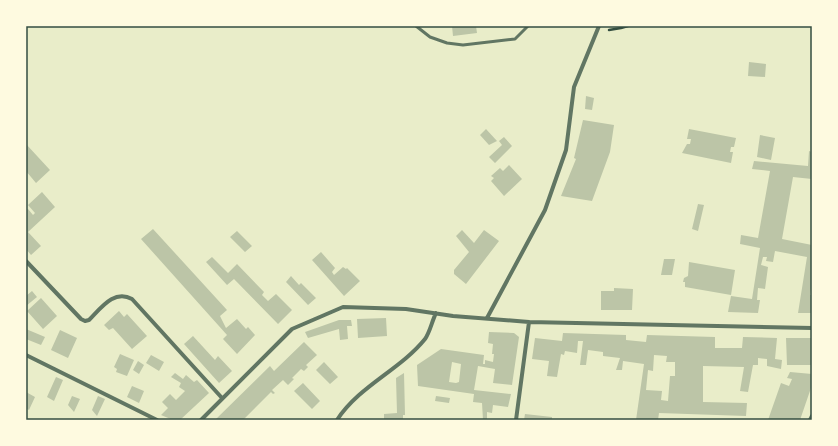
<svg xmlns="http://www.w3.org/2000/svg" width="838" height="446" font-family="'Fira Sans',sans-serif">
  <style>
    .building { fill: #bcc5a7; fill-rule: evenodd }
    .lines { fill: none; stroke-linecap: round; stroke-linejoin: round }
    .path { stroke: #344e41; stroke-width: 2.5 }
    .service { stroke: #617663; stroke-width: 3 }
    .minor { stroke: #617663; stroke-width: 4 }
    .neatline { fill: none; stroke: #344e41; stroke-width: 1.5 }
  </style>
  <rect width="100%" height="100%" fill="#e9edc9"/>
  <!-- building -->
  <path class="building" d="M452,26H476L477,33L453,36Z
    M749,62L766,64L765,77L748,76Z
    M586,96L594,98L592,110L585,109Z
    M583,120L614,125L610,152L592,201L561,196L576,159L574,158Z
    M486,129L497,141L489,145L480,135Z
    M689,129L736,138L734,147H731L730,152H733L731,163L682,153L687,144H690L691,139H687Z
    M760,135L775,138L771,160L757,157Z
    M504,137L512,146L495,163L489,157L502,145L499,141Z
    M26,144L50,170L36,183L26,171Z
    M809,151L812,152V179L793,177L782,239L812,245V281L810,295H812V313H798L807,257L775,251L773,262L766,261L767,257H763L761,265L768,267L765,289L758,288L757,300H760L758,313L728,312L731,296L752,299L760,248L740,244L741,235L758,238L770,171L752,169L754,161L808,166Z
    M509,165L522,179L504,196L491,181L494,178L491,176L500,168L503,171Z
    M42,192L55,207L28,232L41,246L31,255L26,249V210L28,209L33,215L35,213L28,205Z
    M698,204L704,205L698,231L692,229Z
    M153,229L227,310L220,316L226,328L237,319L246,329L248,327L255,335L237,354L223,339L227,335L141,239Z
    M462,230L474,243L484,230L499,241L466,284L454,274V270L469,252L456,236Z
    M237,231L252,246L245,252L230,237Z
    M321,252L335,268L332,272L334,275L343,267L346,269L347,268L360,281L344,296L312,260Z
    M212,257L228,273L237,264L264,292L262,295L268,301L276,294L292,310L278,324L234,279L227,285L206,262Z
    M664,259H675L672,275H661Z
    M689,262L735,270L731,295L685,287V282H683L684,278L688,276Z
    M291,276L299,285L301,283L316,298L308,305L286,282Z
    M614,288L633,289L632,310H601V291H614Z
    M32,291L37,297L26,306V296Z
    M41,298L57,316L43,329L27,311Z
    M119,311L124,317L127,314L147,336L132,349L113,328L109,330L104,325Z
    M386,318L387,336L358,338L357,319Z
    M339,320H351L352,326H347L348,339L340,340L339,329L308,338L305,332Z
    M26,329L45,337L41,345L26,339Z
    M60,330L77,338L68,358L51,350Z
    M489,332L514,333L519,337L512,385L493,383L495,369L478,366L474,390L511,394L508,407L493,405L492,413L487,412V420H483L482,403L473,402L474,394L418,386L417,365L441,349L484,355L483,364H485V360L493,362L494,354H492L493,344L488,343ZM452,362L461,364L459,382L456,383L449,382Z
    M563,333L626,335V340L646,342L647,335L715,337V348H742L743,337L777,338L775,359L782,360L781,369L767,366V359L758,358V365H753L748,392L740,391L744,367L703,366V402L747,403L746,416L659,413L658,420H636L644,364L623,361L622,370H616L620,358L603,356V352L588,350L586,365H580L583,341H578L577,353L565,351L564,355L561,354L557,377L547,376L549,361L532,359L535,338L562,341ZM654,355L667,356L666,362H675V376H670L668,401L661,400L662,391L646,390L648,370L653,371Z
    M193,336L215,360L218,356L232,371L219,383L184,344Z
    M786,338H812V365H787Z
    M304,342L317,355L306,365L308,367L304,371L301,369L292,378L294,379L288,385L283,380L272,390L275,393L273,394L271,392L243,420H215L270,366L274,371Z
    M120,354L134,360L127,376L116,372L117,369L114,367Z
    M151,355L164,362L159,371L146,363Z
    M138,361L144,365L139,374L133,370Z
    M324,362L338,377L330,384L316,370Z
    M790,372L812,374V385L800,420H768L781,383L789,386L792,379L787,378Z
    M175,373L183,379L186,375L194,382L197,380L209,393L180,420H173L161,415L168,408L162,402L170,394L176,400L185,391L179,387L181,383L171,377Z
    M404,373L405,415H403V420H384V414L397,413L396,378Z
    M56,377L63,380L54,401L47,397Z
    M303,383L320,401L312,409L294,391Z
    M132,386L144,391L139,403L127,397Z
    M26,392L35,397L29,410L26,408Z
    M72,396L80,399L74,412L68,405Z
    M98,396L105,399L97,416L92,410Z
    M436,396L450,398L449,403L435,401Z
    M525,414L552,417V420H524Z"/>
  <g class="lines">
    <!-- path -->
    <path class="path" d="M621,28L628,26
      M609,30L621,28L622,26"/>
    <!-- service -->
    <path class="service" d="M416,26L430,37L447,43L463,45L515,39L528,26"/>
    <!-- minor -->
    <path class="minor" d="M26,261L81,319L85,321L89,320C101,308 114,289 132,299L222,398
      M487,318L545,210L566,150L574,87L599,26
      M26,355L157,420
      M201,420L292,329L343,307L406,309L453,316L529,322L812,328
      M337,420C359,386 400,370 425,339C430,332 432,321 436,313
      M516,420L529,322
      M810,420L812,416"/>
  </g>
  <!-- border -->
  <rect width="838" height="446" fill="none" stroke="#fefae0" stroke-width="54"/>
  <rect x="27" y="27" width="784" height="392" class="neatline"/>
</svg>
